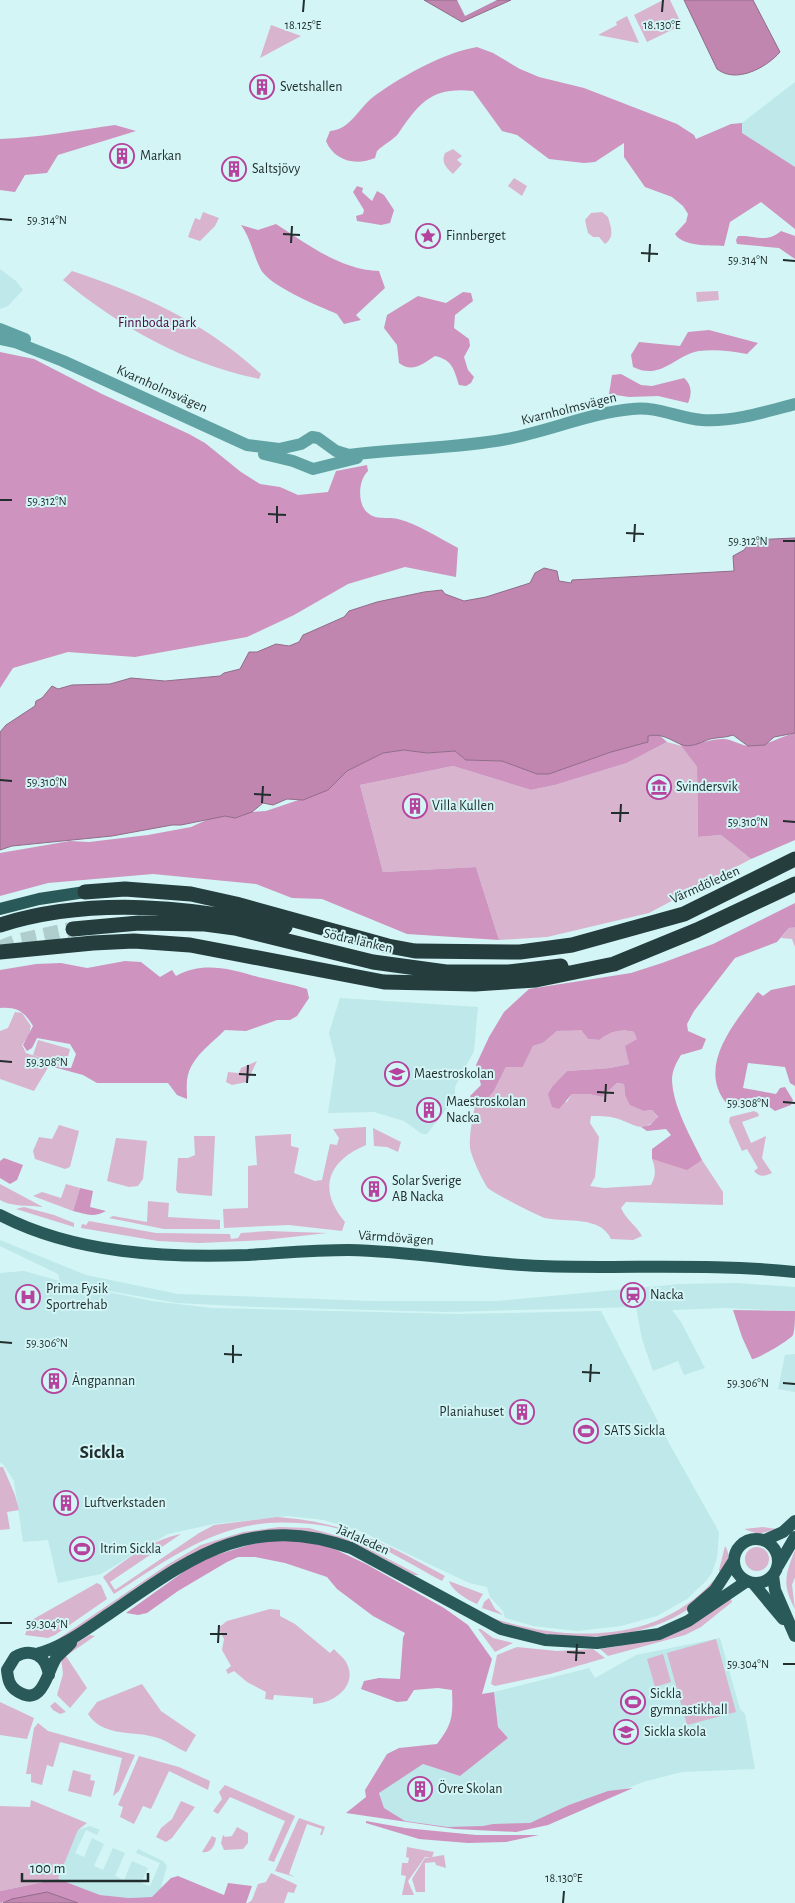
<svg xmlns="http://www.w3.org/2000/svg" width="795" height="1903" font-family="'Alegreya Sans',sans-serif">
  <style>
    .built { fill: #bee8e9 }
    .green { fill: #d9b4ce }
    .forest { fill: #ce93be }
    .water { fill: #c086b0; stroke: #916c89 }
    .pier { fill: #d3f5f5 }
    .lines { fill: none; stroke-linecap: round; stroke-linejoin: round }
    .highway-tunnel { stroke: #b0cdcd; stroke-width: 15; stroke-dasharray: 15 8; stroke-linecap: butt }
    .minor { stroke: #61a3a5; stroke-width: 12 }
    .major { stroke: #2a595a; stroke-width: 12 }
    .highway { stroke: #253d3d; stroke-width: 15 }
    .ticks { fill: none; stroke: #222e2e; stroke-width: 2 }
    .labels { text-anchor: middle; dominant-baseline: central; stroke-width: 4; stroke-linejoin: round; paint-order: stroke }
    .poi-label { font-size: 14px; fill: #222e2e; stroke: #d3f5f5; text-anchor: start }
    .park-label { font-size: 14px; fill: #4c043f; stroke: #d3f5f5 }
    .street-label { font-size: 14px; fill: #222e2e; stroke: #d3f5f5 }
    .district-label { font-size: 19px; font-weight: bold; fill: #222e2e; stroke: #d3f5f5 }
    .ticks-label { font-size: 12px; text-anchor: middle; fill: #222e2e; stroke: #d3f5f5; stroke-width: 4; stroke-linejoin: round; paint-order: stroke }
  </style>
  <rect width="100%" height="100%" fill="#d3f5f5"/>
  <!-- built -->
  <path class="built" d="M795,82V167L742,133V123Z
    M0,269L16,281L23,290L8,306L0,309Z
    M340,998L478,1007L474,1051L455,1087V1098L427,1134H422L404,1121L374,1112L328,1113L336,1060L329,1033Z
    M0,1240L86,1275L178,1294L371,1301H497L680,1284L736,1283L795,1287V1311L724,1308L672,1310L681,1322L705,1368L684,1375L678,1361L653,1371L642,1339L636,1307L446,1312L258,1307L177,1303L69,1284L152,1301L211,1308L456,1314L601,1311L669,1443L719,1532L717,1558L712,1573L705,1582L687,1599L657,1616L621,1626L577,1631L533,1626L505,1618L503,1611L490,1597L487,1587L469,1583L362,1532L324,1520L288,1516L214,1524L168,1534L101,1574L58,1583L48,1540L23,1542L14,1481L3,1464L0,1463V1273L24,1271L60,1281L58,1274L0,1246Z
    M795,1354V1392L778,1389L785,1355Z
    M720,1638L740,1709L745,1714L755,1769L682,1772L643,1782L528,1828L448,1827L405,1821L384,1808L379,1793L411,1770L423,1764L460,1776L508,1738L498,1727L494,1692L589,1668L595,1678L636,1655Z
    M90,1826L100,1830L97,1835L86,1830L75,1853L84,1857L92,1838L104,1844L94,1866L103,1870L113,1848L125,1853L115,1876L124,1880L132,1861L148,1868L141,1883L150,1886L160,1863L136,1853L138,1849L163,1861L167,1866L160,1891L152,1897L129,1898L100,1895L58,1879L78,1830Z"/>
  <!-- green -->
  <path class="green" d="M663,0H670L682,25L647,42L634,15Z
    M627,16L639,43L598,35L617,25L616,22Z
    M271,25L301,36L260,58Z
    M453,149L462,156L457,160L462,164L453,174C446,167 441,163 445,153Z
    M514,178L527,186L522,196L508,186Z
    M203,212L219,218L215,226L200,241L188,237L195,218L200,220Z
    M602,212L608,217C611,227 615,237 605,244L599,237H593L588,233L585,220L591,213Z
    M72,271C142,294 206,323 261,374L259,379C182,362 123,329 63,280Z
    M718,291L719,300L697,302L696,292Z
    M667,742L682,746L697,767L698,837L721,835L751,859L649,913L547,937L499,940L476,867L383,872L360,785L453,766L531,790L555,785L627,763Z
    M794,926L795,927V947L792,939L781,938L789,928Z
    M15,1012L22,1013L31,1026L29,1035L22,1045L26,1053L66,1066H49L34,1091L0,1079V1031L8,1028Z
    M573,1029L581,1030L588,1039L599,1040C610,1032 620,1028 634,1032L638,1039L626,1046L629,1064L610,1068L567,1071L561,1078L566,1103L572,1094H589L602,1097L617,1083L624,1084L625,1095L644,1111L652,1110L658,1118C639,1135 635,1123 615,1118C608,1116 599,1116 591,1116L590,1123L599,1137L595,1177L590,1186L604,1188L651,1185C656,1176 656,1169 652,1159C673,1164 680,1170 702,1160L723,1192V1205L626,1202L621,1208C627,1221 636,1225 642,1236L633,1240L611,1239C600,1215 566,1223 545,1218C538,1216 493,1193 488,1188C483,1182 470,1154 470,1147C469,1133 473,1118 475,1105L485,1104L494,1091L506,1067H523L533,1046L543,1043L557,1031Z
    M38,1040L70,1049L66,1065L33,1055Z
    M257,1061L247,1082L232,1085L226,1082L228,1072L239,1073L241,1068Z
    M754,1111L758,1113L759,1116L742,1122L751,1143L766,1136L762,1158L772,1173C765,1176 760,1178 754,1171L758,1168L747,1149L742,1151L729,1122L730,1117Z
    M59,1125L79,1131L70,1167L65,1169L35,1159L33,1151L39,1137L52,1139Z
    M366,1127V1145C328,1161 317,1189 345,1222L342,1231L289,1225L224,1228L223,1209L248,1208V1166L257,1165L255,1136L291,1134V1146L299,1148L294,1173L315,1181L322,1180L330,1144L337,1145L339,1138L333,1129Z
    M373,1128L401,1142L398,1152L387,1147L374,1146Z
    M194,1136H215L212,1196L178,1193L176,1190L178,1158H188L195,1155Z
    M116,1138L147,1141L143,1179L138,1186L129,1187L107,1181Z
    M0,1184L43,1207C30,1205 11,1207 0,1200Z
    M66,1184L80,1188L73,1211L33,1196L42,1192L61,1198Z
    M148,1201L169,1203L168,1217L220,1220V1229H164L109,1218L113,1216L147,1222Z
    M24,1207L54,1215L74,1223V1227L16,1209Z
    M89,1221L156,1233L230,1234L231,1239L238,1238L241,1233L268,1231L327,1233L265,1240L199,1243L158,1241L81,1228L82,1224L86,1225Z
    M0,1467H3L15,1495L19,1510L7,1512L10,1529L0,1530Z
    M277,1517C346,1522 385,1543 445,1576L442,1581C412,1565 382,1546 350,1533C334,1526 316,1524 298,1523C224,1517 173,1556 114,1594L103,1577C127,1559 151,1540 181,1534L110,1582L115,1590L199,1533L214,1525Z
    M279,1527L309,1528L352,1540L419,1575H413C385,1560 357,1542 327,1535C227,1510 143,1585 66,1637L55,1641L167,1565L201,1545L243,1532Z
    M763,1527L777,1529L758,1534L744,1529Z
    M725,1546C732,1556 727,1568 721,1577L719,1570Z
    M745 1559a12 12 0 1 1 24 0a12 12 0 1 1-24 0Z
    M795,1550V1577L792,1585L795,1609C782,1585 785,1575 795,1550Z
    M714,1580L716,1583C708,1590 700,1600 691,1607C651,1636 592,1641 544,1634C527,1632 509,1626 492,1621L486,1616C563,1642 656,1646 714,1580Z
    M449,1581L483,1594L477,1604C468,1600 452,1591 449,1581Z
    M97,1583L101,1585L107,1599L55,1635L48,1638L25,1635L30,1621Z
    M730,1597L732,1602L701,1627L685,1635L608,1656L600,1649L619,1646Z
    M489,1598L495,1609L503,1615L482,1608L484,1602Z
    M270,1609L280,1610V1616L295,1624L330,1653L334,1649C337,1653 345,1658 347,1664C358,1687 332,1704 313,1704V1698L274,1695L273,1700L265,1699L266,1692L247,1682L234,1671L228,1674L226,1670L231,1666L222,1650L224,1639L218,1628L227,1621Z
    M481,1629L493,1638L513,1643L495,1652L478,1629Z
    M90,1635L95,1636L66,1656L87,1688L70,1708L57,1695L63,1674L61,1657L74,1644Z
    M716,1639L736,1712L687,1725L667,1653Z
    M517,1647L557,1651L593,1649L605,1658L550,1674L495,1686L491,1684L497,1655Z
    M663,1654L671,1682L655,1687L647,1659Z
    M142,1684L161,1711L196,1735L186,1752C176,1748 168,1741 158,1738C135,1730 103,1738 88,1714L97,1702Z
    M0,1702L34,1718L27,1739L0,1735Z
    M55,1702L66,1712L60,1714L53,1710L50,1706Z
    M38,1723L48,1731L135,1755L119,1791L113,1796L122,1758L60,1742L53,1767L47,1765L42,1785L31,1782V1774H26L34,1728Z
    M139,1756L179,1767L210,1781L208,1790L169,1771L151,1809L143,1806L134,1824L120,1817L123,1807L118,1805Z
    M73,1770L91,1775L90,1780L95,1781L91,1797L68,1791Z
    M225,1785L295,1816L274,1862L268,1860L285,1821L230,1797L218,1814L213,1811L222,1799L219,1792Z
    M31,1800L87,1823L78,1830L58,1879L0,1891V1806L30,1807Z
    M181,1801L195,1807L172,1838L166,1842L156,1837L161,1828L172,1819Z
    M299,1818L325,1827L322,1835H320L322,1829L307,1824L289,1874L295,1877L275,1871Z
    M237,1827L248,1833V1843L243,1849L224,1850L221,1843L223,1835L225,1837L232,1836Z
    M212,1836L216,1838C215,1846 210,1854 202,1852Z
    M407,1847L434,1852L432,1857L444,1855L446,1868L436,1865L435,1862L425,1863V1892H416L412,1879L425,1858L431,1857H425L408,1881L414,1895H402L406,1876L401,1875L402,1863H408L409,1858L406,1857Z
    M271,1873L297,1885L294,1893L288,1892L284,1903H248L252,1900L258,1884L266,1882Z"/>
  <!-- forest -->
  <path class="forest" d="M477,47L493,53L520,69L539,77L584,88L677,124L694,135L696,139L731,124L742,123V133L795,167V229L761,202L730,222L724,246C710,245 683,247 675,234L686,222L688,214L683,206L672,197L645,187L624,157V143L595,162L584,163L549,159L517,135L502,131L473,91C432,87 420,102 398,134C393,140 383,145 377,151L375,158C356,166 334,161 326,141L330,131C351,130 359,106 377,94C404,75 446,52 477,47Z
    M115,125L136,131L58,155L47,173L25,175L15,192L0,190V139C37,138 78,130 115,125Z
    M357,186L363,188L362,192L372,201L377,191L384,195L394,210L390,223L381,225L357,221L356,216L363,214L364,210L353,192Z
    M276,224C307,244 341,270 379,271L385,288L356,315L361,320L344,324L337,314C319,306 268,286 260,268C253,254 251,239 241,225L258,230Z
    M781,231L795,236V259L779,248L737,244L736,240L738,236C757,235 765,244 781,231Z
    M463,292L471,293L473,301L455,315L454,328L469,339L470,346L464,357L468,370L474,377L471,383L466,386L459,385C454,370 453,360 435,356C423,364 412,373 399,363L397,345L384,328L387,315L418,296L446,303Z
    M709,330L758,343L747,354C731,351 715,349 699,351C675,355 661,381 633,367L631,355L639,342L680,346L688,332Z
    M0,352L34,359L102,394L189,434L205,443L241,472L260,484L280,487L298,495L328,492L336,471L367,465L368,471C358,480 357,505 368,513C377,521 388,516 398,519C418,524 439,538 458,548L456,577L405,567L348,584L294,615L247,637L135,657L68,652L13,668L0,688Z
    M621,374L641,385L652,386L684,378C692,385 692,394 688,403L658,396L629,397L609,394L612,375Z
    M795,733V840L751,859L721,835L698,837L697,767L680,744C695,746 709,739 723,739C732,739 741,746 750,746C767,746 779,737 795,733Z
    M658,734L667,742L627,763L555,785L531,790L453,766L360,785L383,872L476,867L499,940L407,934L322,899L292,898L256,884L153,874L48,883L0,896V853L70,841L89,842L148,835L191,827L211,818L225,816L235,818L252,812L266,811L328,790L347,771L383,753L404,750L427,753L455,751L466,760L502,761L537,774H549L611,752L647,742L648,736Z
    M795,903V927L789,928L777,942L735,958L694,1011L687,1024L688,1031L706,1039L702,1049L681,1055C676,1063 672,1071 672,1080C673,1107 691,1137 702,1160L687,1170L652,1159V1149L671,1135L666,1129L647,1131L641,1127L650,1125L658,1117L652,1110L644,1111L630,1105L625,1095L624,1084L617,1083L602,1097L589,1094H572L559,1109L552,1107L548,1094L552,1087L567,1071L610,1068L629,1064L625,1046L637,1039L634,1032C620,1028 610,1032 599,1040L588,1039L581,1030L557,1031L543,1043L533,1046L523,1067H506L494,1091L484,1104L475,1105L470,1096L481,1085L476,1065L489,1037L504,1012L529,989L631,973L662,963L713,944Z
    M125,961L141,962L160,977L172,970L176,976C203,961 230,969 258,977C275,981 291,984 307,989L309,998L297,1016L290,1020H277L246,1031L225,1030C211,1044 193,1056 188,1075C186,1082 187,1092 187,1099L177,1095L168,1083H97L83,1075L50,1066L71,1068L76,1054L70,1044L37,1038L32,1048L27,1051L23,1045L33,1026C24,1011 17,1007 0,1008V970L36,964L61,963L87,968Z
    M795,985V1086L790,1083L785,1067L748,1063L743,1088L776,1094L780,1088L785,1087L793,1100L791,1105L775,1111C770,1108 765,1102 759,1099C749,1095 737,1105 727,1104C696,1067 734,1024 756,994L758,992L763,996L771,990Z
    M4,1158L23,1165L17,1180L10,1184L0,1178V1161Z
    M80,1188L93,1191L90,1207L106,1211C94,1218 85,1214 73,1211Z
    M733,1310L795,1311C795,1318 795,1329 793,1335C790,1340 758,1359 752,1359L742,1337Z
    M287,1539L328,1546L366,1564L444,1608L468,1625L492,1659L482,1694L494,1692L498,1727L508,1738L460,1776L423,1764L379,1793L384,1808L405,1821L448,1827L483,1826L493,1824L530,1823L569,1805L608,1791L633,1788L548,1825L516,1832L455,1829L346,1813L366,1797L365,1790L387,1754L399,1748L437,1744C453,1724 453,1715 452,1690L438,1688L414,1690L407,1701L397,1702L361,1689L364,1681L379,1678L400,1679L403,1638L405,1633L373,1616L337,1589L327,1577L285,1563L255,1557H238L227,1562L178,1591L147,1613L138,1615L126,1613L200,1560L265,1540Z
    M366,1821L405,1828L476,1835H539L506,1842L468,1843L419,1839L366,1823Z
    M178,1876L224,1895L228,1883L252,1886L246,1903H78L47,1892L0,1903V1891L58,1879L100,1895L129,1898L152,1897L171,1878Z"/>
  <!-- water -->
  <path class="water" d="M424,0H511L462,22Z
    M684,0H753L780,52C766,68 736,84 717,69Z
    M795,538V733L774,737L765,745L748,746L733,735C725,738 718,737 710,739C701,742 690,749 680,744C669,739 661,733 648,736V742L611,752L549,774H537L502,761L466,760L455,751L427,753L404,750L383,753L347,771L328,790L303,800L287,799L273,805L263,803L252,812L235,818L225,816L181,825H172L112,836L12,846L0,850V732L6,725L35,706L36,701L42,698L52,686L58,689L72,685L110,684L131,678L165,681L220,676L224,673L240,669L249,652H257L276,644L289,646L299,642L303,635L310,632L344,617L349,611L377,602L424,592L442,590L445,594L464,601L486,597L530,583L535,573L544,568L557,571L559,581L571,583L572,580L734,571L733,556L744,550L751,540Z
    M47,1892L78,1903H3L12,1899Z"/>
  <!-- pier -->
  <path class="pier" d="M457,0H497L465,16Z"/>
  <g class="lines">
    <!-- highway-tunnel -->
    <path class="highway-tunnel" d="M0,948L18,941L73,929"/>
    <!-- minor -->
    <path class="minor" d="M0,329L25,339
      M0,339L15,342L63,361L247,445L279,449L301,444L312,437L318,438L336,451L349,455C402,448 454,449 507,439C549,431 590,413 632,409C657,406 678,418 702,420C734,422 765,412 795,404
      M264,454L293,461L313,469L357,458"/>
    <!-- major -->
    <path class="major" d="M0,909L39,899L85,892
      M0,1215C75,1254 166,1258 248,1255C282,1253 315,1250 349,1250C414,1251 477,1264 541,1266C626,1269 711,1263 795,1272
      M734 1561a22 22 0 1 1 44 0a22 22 0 1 1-44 0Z
      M765,1540L783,1532L795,1521
      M778,1566L795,1537
      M773,1575L775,1590L795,1636
      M753,1583L783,1619
      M693,1609L715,1590L733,1562
      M36,1654C62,1648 87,1629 109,1614C191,1558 248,1512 351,1548L501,1629L545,1640L597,1643L659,1634L688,1621L747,1581
      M49,1675C46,1656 32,1647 15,1657L7,1670C8,1679 9,1686 17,1691C44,1709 47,1669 57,1657C61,1652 67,1648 71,1643"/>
    <!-- highway -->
    <path class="highway" d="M85,892L125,889L191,894L236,904L388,946L415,951L520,952L572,945L684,914L795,859
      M0,925C92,896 193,907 285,927
      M73,929L139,923L205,924L235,928L373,962L446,972H508L561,966
      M0,952L93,943L134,941L190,945L384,982L475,984L536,980L614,964L697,930L795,884"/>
  </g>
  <!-- ticks -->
  <path class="ticks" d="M303,12L304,0M662,12L663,0M0,219L12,220M283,234L300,235M291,243L292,226M641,253L658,254M783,260L795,261M649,262L650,244M0,500H12M268,514L286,515M277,523V506M626,533L644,534M783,541H795M634,542L635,524M0,780L12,781M254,794L271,795M262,803L263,786M611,813H629M783,821L795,822M620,822L621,804M0,1061L12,1062M239,1074L256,1075M247,1083L248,1065M597,1092L614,1093M605,1102L606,1084M783,1102L795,1103M0,1342L12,1343M224,1354L242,1355M233,1363V1345M582,1372L600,1373M590,1382L591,1364M783,1383L795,1384M0,1623H12M210,1634H227M218,1643L219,1625M567,1652L585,1653M576,1661L577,1644M783,1664H795M563,1903L564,1891"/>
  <!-- icons -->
  <defs>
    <symbol id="building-ring" viewBox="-11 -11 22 22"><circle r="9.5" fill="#d3f5f5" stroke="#b5429c" stroke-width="1.5"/><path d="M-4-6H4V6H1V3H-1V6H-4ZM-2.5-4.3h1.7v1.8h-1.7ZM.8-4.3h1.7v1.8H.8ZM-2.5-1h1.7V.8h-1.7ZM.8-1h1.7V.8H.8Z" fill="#b5429c"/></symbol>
    <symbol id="sight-ring" viewBox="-11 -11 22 22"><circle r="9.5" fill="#d3f5f5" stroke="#b5429c" stroke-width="1.5"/><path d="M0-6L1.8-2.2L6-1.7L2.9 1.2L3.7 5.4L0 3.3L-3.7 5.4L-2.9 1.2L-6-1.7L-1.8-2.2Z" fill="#b5429c"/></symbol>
    <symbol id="museum-ring" viewBox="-11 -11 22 22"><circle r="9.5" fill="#d3f5f5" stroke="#b5429c" stroke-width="1.5"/><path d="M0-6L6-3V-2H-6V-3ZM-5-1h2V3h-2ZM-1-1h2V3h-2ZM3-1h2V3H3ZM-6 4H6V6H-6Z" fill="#b5429c"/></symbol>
    <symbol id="school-ring" viewBox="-11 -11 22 22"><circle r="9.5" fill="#d3f5f5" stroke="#b5429c" stroke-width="1.5"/><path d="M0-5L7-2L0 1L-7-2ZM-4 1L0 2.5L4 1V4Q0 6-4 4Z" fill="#b5429c"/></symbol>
    <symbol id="station-ring" viewBox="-11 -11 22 22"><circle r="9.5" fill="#d3f5f5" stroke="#b5429c" stroke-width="1.5"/><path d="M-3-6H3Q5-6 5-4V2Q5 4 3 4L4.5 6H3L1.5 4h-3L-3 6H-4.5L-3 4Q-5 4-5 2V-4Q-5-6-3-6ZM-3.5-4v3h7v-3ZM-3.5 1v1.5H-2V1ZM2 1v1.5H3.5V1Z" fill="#b5429c"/></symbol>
    <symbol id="hospital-ring" viewBox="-11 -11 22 22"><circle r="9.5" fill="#d3f5f5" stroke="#b5429c" stroke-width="1.5"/><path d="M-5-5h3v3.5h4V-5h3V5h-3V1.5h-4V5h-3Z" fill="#b5429c"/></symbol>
    <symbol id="stadium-ring" viewBox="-11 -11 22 22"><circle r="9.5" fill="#d3f5f5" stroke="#b5429c" stroke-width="1.5"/><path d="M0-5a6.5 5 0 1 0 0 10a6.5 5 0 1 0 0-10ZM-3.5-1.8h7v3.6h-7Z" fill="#b5429c"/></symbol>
  </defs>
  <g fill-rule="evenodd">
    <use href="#building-ring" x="248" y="73" width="28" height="28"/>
    <use href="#building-ring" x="108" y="142" width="28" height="28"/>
    <use href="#building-ring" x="220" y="155" width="28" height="28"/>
    <use href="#sight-ring" x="414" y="222" width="28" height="28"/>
    <use href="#museum-ring" x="645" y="773" width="28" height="28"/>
    <use href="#building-ring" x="401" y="792" width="28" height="28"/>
    <use href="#school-ring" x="383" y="1060" width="28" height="28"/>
    <use href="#building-ring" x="415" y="1096" width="28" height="28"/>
    <use href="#building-ring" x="360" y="1175" width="28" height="28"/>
    <use href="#station-ring" x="619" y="1281" width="28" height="28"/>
    <use href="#hospital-ring" x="14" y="1283" width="28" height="28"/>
    <use href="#building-ring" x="40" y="1367" width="28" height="28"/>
    <use href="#building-ring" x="508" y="1398" width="28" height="28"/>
    <use href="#stadium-ring" x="572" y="1417" width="28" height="28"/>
    <use href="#building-ring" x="52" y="1489" width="28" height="28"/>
    <use href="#stadium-ring" x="68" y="1535" width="28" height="28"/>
    <use href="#stadium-ring" x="619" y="1688" width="28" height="28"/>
    <use href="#school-ring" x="612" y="1718" width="28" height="28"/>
    <use href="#building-ring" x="406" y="1775" width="28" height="28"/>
  </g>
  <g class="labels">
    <!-- poi labels -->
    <g class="poi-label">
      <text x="280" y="87">Svetshallen</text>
      <text x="140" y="156">Markan</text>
      <text x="252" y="169">Saltsjövy</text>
      <text x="446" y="236">Finnberget</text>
      <text x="676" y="787">Svindersvik</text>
      <text x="432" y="806">Villa Kullen</text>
      <text x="414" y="1074">Maestroskolan</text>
      <text x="446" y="1102">Maestroskolan<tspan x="446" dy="16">Nacka</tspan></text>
      <text x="392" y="1181">Solar Sverige<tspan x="392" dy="16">AB Nacka</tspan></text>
      <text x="46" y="1289">Prima Fysik<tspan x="46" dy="16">Sportrehab</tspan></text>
      <text x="650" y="1295">Nacka</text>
      <text x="72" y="1381">Ångpannan</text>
      <text x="504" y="1412" text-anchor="end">Planiahuset</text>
      <text x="604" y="1431">SATS Sickla</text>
      <text x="84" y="1503">Luftverkstaden</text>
      <text x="100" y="1549">Itrim Sickla</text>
      <text x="650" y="1694">Sickla<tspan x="650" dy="16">gymnastikhall</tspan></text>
      <text x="644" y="1732">Sickla skola</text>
      <text x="438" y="1789">Övre Skolan</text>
    </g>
    <!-- park labels -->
    <g class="park-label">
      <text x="157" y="323">Finnboda park</text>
    </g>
    <!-- street labels -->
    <g class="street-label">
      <text transform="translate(162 389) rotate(24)">Kvarnholmsvägen</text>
      <text transform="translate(569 409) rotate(-14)">Kvarnholmsvägen</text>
      <text transform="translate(705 885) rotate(-24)">Värmdöleden</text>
      <text transform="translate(358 941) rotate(13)">Södra länken</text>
      <text transform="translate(396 1238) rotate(4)">Värmdövägen</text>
      <text transform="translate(363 1540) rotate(24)">Järlaleden</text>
    </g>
    <!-- district labels -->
    <g class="district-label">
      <text x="102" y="1452">Sickla</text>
    </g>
  </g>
  <g class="ticks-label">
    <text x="303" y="29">18.125°E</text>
    <text x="662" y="29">18.130°E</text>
    <text x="47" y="224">59.314°N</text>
    <text x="748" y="264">59.314°N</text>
    <text x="47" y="505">59.312°N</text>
    <text x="748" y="545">59.312°N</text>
    <text x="47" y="786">59.310°N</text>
    <text x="748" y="826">59.310°N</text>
    <text x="47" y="1066">59.308°N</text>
    <text x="748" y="1107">59.308°N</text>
    <text x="47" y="1347">59.306°N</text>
    <text x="748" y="1387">59.306°N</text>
    <text x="47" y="1628">59.304°N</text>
    <text x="748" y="1668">59.304°N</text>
    <text x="564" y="1882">18.130°E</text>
  </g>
  <!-- scale -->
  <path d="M22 1873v8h126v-8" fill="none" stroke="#222e2e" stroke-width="2.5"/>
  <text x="30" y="1873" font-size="15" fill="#222e2e" stroke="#d3f5f5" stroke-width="4" paint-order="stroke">100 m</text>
</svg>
